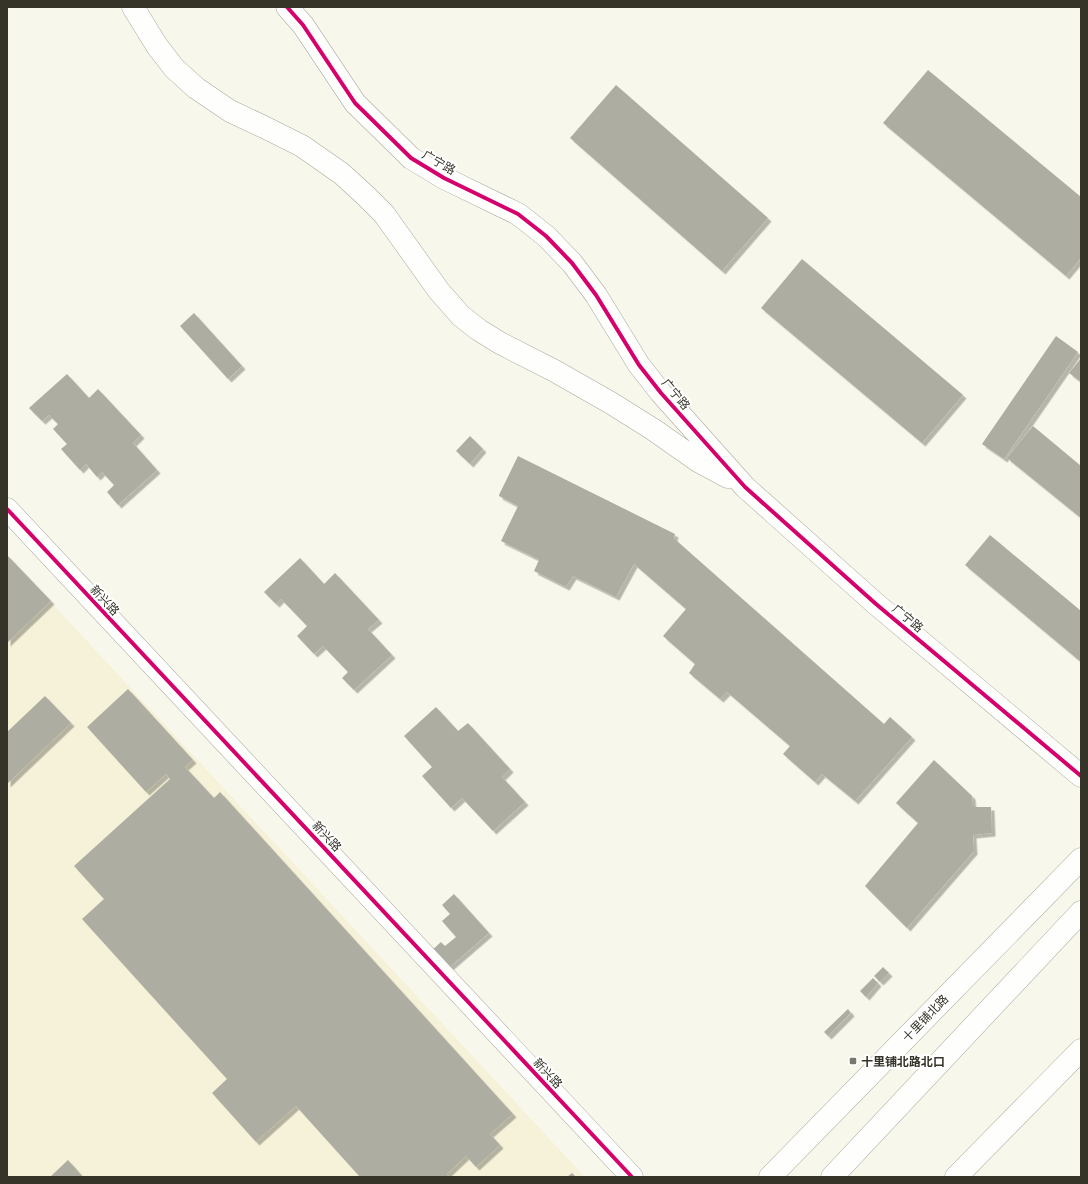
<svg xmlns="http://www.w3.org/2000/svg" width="1088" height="1184" font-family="Lato,'Noto Sans SC',sans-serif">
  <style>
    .built { fill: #f6f2d9 }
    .building { fill: #aeada2; filter: url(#shadow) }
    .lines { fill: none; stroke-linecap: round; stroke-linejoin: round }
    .minor-casing { stroke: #a9a89e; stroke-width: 23 }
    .tertiary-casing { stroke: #a9a89e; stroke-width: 23 }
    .minor { stroke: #fefefc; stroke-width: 22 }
    .tertiary { stroke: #fefefc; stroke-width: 22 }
    .cycleway-casing { stroke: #fff; stroke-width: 6 }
    .cycleway { stroke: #d6006c; stroke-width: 4 }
    .poi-dot { fill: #7a786d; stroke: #fff; stroke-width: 1.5 }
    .labels { text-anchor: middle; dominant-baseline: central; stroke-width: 4; stroke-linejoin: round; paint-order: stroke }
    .street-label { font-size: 12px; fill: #363429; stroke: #fff }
    .poi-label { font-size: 12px; font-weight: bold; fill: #363429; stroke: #fff; text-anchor: start }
  </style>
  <defs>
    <filter id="shadow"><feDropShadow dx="3.5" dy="3.5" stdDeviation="0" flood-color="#0004"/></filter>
  </defs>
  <rect width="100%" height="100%" fill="#f8f7eb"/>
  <!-- built -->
  <path class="built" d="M7,555L585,1177H7Z"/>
  <!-- building -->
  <path class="building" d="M928,70L1081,197V258L1066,276L883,123Z
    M616,85L768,218L722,271L570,138Z
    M802,259L963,395L922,443L761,308Z
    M194,313L242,366L228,379L180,326Z
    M1056,336L1078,352L1004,459L982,444Z
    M1081,358V382L1069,373Z
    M67,374L89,398L98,389L141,435L133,443L157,470L118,505L107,492L114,485L102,472L97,477L86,464L80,470L61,449L67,444L53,429L58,424L49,415L42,421L29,408Z
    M1033,426L1081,466V518L1007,458Z
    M470,436L483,449L470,464L456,451Z
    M518,456L675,534L674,538L678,542L884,724L890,717L912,737L855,801L822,774L815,782L783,754L790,746L727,692L720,699L689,673L695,664L663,636L686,609L634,564L616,597L573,576L566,587L534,571L539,560L538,559L501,541L518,506L499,496V495Z
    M990,535L1081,611V662L965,565Z
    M7,555L51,601L7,643Z
    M300,558L324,584L335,573L379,620L368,629L392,655L354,690L342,678L348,672L323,646L314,654L297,636L307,626L281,599L276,604L264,592Z
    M128,689L193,760L185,767L214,798L220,792L513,1114L490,1134L500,1145L476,1167L466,1156L447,1174L449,1177H360L296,1106L256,1142L212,1093L227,1079L82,919L104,899L74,866L170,779L166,774L146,792L87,727Z
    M45,696L71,723L7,784V732Z
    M436,707L458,731L468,723L510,769L502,777L525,802L493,831L462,798L451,808L422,776L432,767L404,736Z
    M934,760L972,796L973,807H991L992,833L973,835L974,851L907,928L865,886L918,823L896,803Z
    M454,894L489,933L445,971L430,952L441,942L445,946L456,937L442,921L450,914L442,905Z
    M883,967L889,973L880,982L874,976Z
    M873,978L878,983L866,997L860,991Z
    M848,1009L851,1013L828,1036L824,1032Z
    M68,1160L83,1177H50Z
    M572,1173L576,1177H567Z"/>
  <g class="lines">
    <defs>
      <path id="minor" d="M133,7L157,46L174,68L196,88L230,111L264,127L302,146L342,174L366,196L384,214L439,291L461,316L479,330L500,343L553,370L611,403L654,430L698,461L728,477
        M287,7L303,25L355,103L411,158L444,178L518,214L546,236L572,263L596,295L639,365L661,393L745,487L876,604L1081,776
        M7,509L632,1177
        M956,1177L1081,1050"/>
      <path id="tertiary" d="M770,1177L1081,859
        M832,1177L1081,912"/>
    </defs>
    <!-- minor casing -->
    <use href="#minor" class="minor-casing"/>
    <!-- tertiary casing -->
    <use href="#tertiary" class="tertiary-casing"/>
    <!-- minor -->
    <use href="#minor" class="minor"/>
    <!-- tertiary -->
    <use href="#tertiary" class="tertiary"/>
    <defs>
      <path id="cycleway" d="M287,7L303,25L355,103L411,158L444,178L518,214L546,236L572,263L596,295L639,365L661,393L745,487L876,604L1081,776
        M7,509L632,1177"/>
    </defs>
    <!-- cycleway casing -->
    <use href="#cycleway" class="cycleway-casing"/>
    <!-- cycleway -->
    <use href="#cycleway" class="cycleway"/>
  </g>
  <!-- markers -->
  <rect class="poi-dot" x="849" y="1057" width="8" height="8" rx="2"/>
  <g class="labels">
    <!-- street labels -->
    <g class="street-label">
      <text transform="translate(439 162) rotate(30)">广宁路</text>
      <text transform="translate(676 394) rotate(50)">广宁路</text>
      <text transform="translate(105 600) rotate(47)">新兴路</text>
      <text transform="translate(908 618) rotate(40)">广宁路</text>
      <text transform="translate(327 836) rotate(47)">新兴路</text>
      <text transform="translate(925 1018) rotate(-46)">十里铺北路</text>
      <text transform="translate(548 1073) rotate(47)">新兴路</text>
    </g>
    <!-- poi labels -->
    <g class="poi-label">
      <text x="861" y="1061">十里铺北路北口</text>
    </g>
  </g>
  <!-- border -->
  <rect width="1088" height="1184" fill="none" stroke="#363429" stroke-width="16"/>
</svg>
